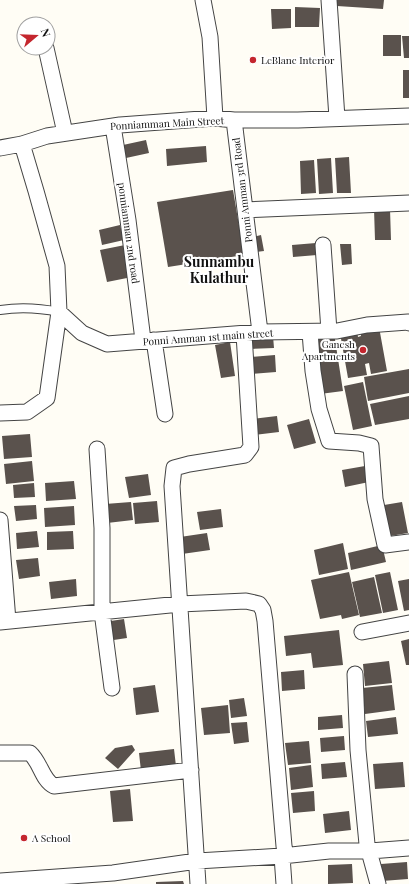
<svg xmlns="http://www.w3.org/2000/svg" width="409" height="884" font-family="'Playfair Display',serif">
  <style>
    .building { fill: #5a524d }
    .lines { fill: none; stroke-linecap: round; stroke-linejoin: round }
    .service-casing { stroke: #444; stroke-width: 10 }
    .minor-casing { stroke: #444; stroke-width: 17 }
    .service { stroke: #fff; stroke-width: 8 }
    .minor { stroke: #fff; stroke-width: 15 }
    .poi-dot { fill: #c4262e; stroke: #fff; stroke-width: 1.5 }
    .labels { text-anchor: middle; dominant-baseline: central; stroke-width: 4; stroke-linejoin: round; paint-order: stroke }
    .poi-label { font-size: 10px; fill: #111; stroke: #fff; text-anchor: start }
    .street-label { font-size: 10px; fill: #111; stroke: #fff }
    .district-label { font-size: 14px; font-weight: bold; fill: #111; stroke: #fff }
  </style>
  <rect width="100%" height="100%" fill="#fffdf5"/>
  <!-- building -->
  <path class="building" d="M337,0H384L383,9L337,6Z
    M295,7L320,8L319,27H295Z
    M271,9H291V28L272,29Z
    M383,35H401V56H383Z
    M402,36H409V58H404Z
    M403,70H409V98H403Z
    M146,140L149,153L126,158L123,145Z
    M206,146L207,162L167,166L166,149Z
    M349,157L351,193H337L335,158Z
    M331,158L333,193L319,194L317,159Z
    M314,160L316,193L301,194L300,161Z
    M233,190L244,255L168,267L157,202Z
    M374,209H390L391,240H375Z
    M120,225L124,240L102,245L99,230Z
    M261,235L264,251L256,252L253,237Z
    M316,243L317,255L293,257L292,245Z
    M340,244H351L352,264L342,265Z
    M125,245L132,277L107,282L100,250Z
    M379,327L387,371L371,374L369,363L365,364L367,375L348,378L340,333L357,331L358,337L361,336L360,330Z
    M334,333L343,391L320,394L311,336Z
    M246,336H273L274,348L247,349Z
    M230,342L235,376L221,378L215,345Z
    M275,355L276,372L252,374L251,357Z
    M409,369V393L368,401L364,377Z
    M363,382L372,426L353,430L344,386Z
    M409,396V419L375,425L370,404Z
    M277,416L279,432L254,435L252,419Z
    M309,419L316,443L294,449L287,425Z
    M30,434L32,457L4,459L2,436Z
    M32,461L34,481L6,484L4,464Z
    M365,466L369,482L345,487L342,470Z
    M148,474L151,495L129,498L125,477Z
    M74,481L76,499L46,501L45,483Z
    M34,483L35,497L14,498L13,485Z
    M157,501L159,522L135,524L133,503Z
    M131,502L133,520L107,523L105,504Z
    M402,502L408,533L390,536L384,505Z
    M36,505L37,519L16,521L14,506Z
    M74,506L75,525L45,527L44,508Z
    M221,509L223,527L200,530L197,512Z
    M37,531L39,547L17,549L16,533Z
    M73,531L74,549L47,550V532Z
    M207,533L210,550L182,554L180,537Z
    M343,543L348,569L319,575L314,550Z
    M382,545L386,562L351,570L348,553Z
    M38,558L40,576L19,579L16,560Z
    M349,572L359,615L342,619L341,615L320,619L311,580Z
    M390,572L398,610L383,613L375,575Z
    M374,577L382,613L360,617L352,582Z
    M76,579L77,596L51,599L49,582Z
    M409,579V610L404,611L398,581Z
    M124,619L127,638L107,641L104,622Z
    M339,630L343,665L313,668L311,653L286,656L284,636Z
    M409,639V665H406L401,641Z
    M389,661L392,683L365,686L363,664Z
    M304,670L305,689L282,691L281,672Z
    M155,685L159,712L136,715L133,688Z
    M392,685L395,710L365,714L362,688Z
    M244,698L247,716L231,718L229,700Z
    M228,705L230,733L204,735L201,708Z
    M342,715L343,728L318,730V717Z
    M396,717L398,734L368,737L366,721Z
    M247,722L249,742L234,744L231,723Z
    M344,736L345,750L321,752L320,738Z
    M309,741L311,763L288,765L285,743Z
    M132,745L135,750L118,769L105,758L115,748Z
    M174,749L176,766L141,771L139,753Z
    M345,762L347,777L322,779L321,764Z
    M403,762L405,787L375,789L373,764Z
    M311,765L313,787L291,790L289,768Z
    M130,789L133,821L113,822L110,791Z
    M314,791L315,811L293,813L291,793Z
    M349,811L351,830L325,833L323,814Z
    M407,862L408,879L382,881L381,864Z
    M352,864L353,883L328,884V865Z
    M183,881L184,884H156V882Z"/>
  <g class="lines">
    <defs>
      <path id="service" d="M0,310C20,307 39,308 59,312"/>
      <path id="minor" d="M203,0L210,37L215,118
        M329,0L337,118
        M46,48L65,133
        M234,120L260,332
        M113,126L128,220L143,340
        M0,148L22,144L47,136L120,125L215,118L234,120H298L409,116
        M245,210L409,203
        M323,245L329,331
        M59,312L82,333L107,344L260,332L337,331L367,325L408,322L409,323
        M310,332L313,371L319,409L329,441L359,443L371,446L375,499L385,545L409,542
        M154,340L165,414
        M0,413L27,412L47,398L59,312L57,266L36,191L22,144
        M97,449L102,528V612L112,688
        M0,520L8,621
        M0,622L180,604L246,601L259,604L263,610L265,621L284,846L286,856
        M362,632L409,623
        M355,674L358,750L367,844L378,884
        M0,753H30C41,763 42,780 54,786L191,770
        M282,856L284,884
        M0,881L113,873L197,861L282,856L329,851H370L409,848
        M198,884L172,486L174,468L189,464L245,455L251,447L244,334"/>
    </defs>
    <!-- service casing -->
    <use href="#service" class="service-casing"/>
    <!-- minor casing -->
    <use href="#minor" class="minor-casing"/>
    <!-- service -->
    <use href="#service" class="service"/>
    <!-- minor -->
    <use href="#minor" class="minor"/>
  </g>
  <!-- markers -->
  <g class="poi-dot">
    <circle cx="253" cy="60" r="4"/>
    <circle cx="363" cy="350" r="4"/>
    <circle cx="24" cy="838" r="4"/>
  </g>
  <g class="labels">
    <!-- poi labels -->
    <g class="poi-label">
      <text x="261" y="60">LeBlanc Interior</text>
      <text x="355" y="344" text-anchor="end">Ganesh<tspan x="355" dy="12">Apartments</tspan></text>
      <text x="32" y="838">A School</text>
    </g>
    <!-- street labels -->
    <g class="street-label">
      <text transform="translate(167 123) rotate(-3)">Ponniamman Main Street</text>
      <text transform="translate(242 190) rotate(-97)">Ponni Amman 3rd Road</text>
      <text transform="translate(129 233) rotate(82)">ponniamman 2nd road</text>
      <text transform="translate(208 337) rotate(-4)">Ponni Amman 1st main street</text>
    </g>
    <!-- district labels -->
    <g class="district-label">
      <text x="219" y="261">Sunnambu<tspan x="219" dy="16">Kulathur</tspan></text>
    </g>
  </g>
  <!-- north arrow -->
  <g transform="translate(36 36) rotate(71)"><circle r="19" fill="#ffffff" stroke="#a0a0a0"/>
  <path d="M0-3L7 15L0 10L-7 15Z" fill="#c4262e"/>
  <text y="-6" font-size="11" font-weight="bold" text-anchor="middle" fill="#111111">N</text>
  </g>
</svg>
